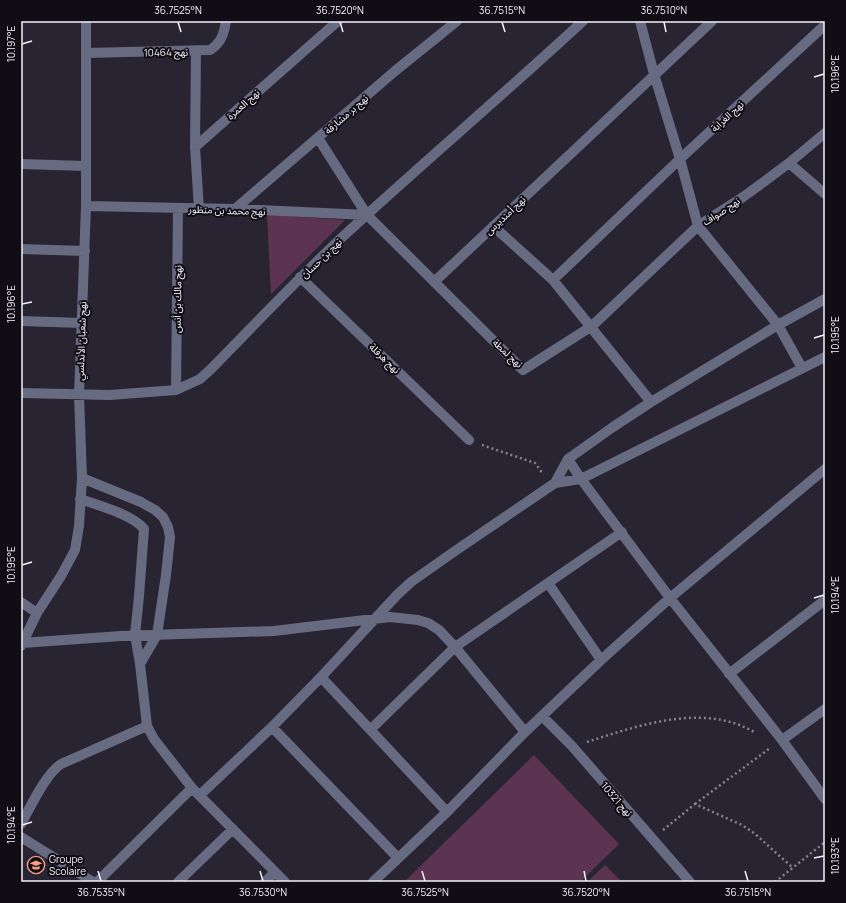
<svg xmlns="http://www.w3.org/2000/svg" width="846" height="903" font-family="Manrope,'Noto Sans Arabic',sans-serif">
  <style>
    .green { fill: #5c3451 }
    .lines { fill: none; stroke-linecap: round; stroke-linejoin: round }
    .path { stroke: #878490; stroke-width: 2.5; stroke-dasharray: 2 3; stroke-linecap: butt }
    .minor { stroke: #676b82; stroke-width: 10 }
    .ticks { fill: none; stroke: #f4f1fb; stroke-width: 1.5 }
    .labels { text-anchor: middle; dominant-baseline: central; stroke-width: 4; stroke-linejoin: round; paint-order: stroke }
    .street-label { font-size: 10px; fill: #f4f1fb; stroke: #100e14 }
    .poi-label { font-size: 10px; fill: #f4f1fb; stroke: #100e14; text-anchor: start }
    .neatline { fill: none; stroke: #f4f1fb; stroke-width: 1.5 }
    .ticks-label { font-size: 10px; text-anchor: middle; fill: #f4f1fb }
  </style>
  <rect width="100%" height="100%" fill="#282431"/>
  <!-- green -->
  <path class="green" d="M267,215L345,220L271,294Z
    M534,755L619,844L580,882H404Z
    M605,865L622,882H587Z"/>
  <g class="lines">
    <!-- path -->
    <path class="path" d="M482,445L535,463L538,467L543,474
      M587,742C640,725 704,702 756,733
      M695,804L770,748
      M663,830L695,804L742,825L754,833L793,868
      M775,882L825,842"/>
    <!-- minor -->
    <path class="minor" d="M640,21L654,74L680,159L698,226L778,325L802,368
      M86,53L210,50C221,43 224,34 226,21
      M318,138L367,215L523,370L592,326L698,226L743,197L765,181L789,163L825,133
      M195,147L196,51
      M789,163L825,194
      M21,164L86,166
      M86,206L235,209L367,215
      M199,209L195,147L338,21
      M235,209L395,71L457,21
      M493,226L553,280L651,402
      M21,249L85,251
      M300,277L469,440
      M553,280L680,159L825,25
      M434,282L712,21
      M21,321L82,323
      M176,390L178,208
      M21,393L110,395L176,390L200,379L211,369C253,326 294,283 337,242C418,167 502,96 583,21
      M568,459L581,479L670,598L782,740L825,799
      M82,478L141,502L155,510L163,517L168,527L170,537L169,547L166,575L157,635L140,664
      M555,483L568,459L613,427L651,402L778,325L825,299
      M548,583L601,660
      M21,602L37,613
      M22,643L121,636L274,631L390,617L418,620L428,623L439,630L455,647L525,732
      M21,646L37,613L61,576L75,550L79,526L82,478L79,395L86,206V21
      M729,674L825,600
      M321,677L447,812
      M542,716L572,746L690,882
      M147,726L154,739L192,788L285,882
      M272,727L398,858
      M371,729L455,647L622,532
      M782,740L825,709
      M200,795L272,727L321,677L397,595L411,582L455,551L555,483L581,479L825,357
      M21,824C31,806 45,775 61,764L147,726L140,664L135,635L139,596L144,529C134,515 97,505 80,499
      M21,837L93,882
      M97,882L192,788
      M178,882L233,829
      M265,882L275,872
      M373,882L447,812L525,732L601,660L670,598L825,469"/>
  </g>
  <!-- ticks -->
  <path class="ticks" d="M178,22L181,32M340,22L343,32M502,22L505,32M664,22L666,32M22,44L32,41M814,77L824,74M22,304L32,302M814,338L824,335M22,565L32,562M814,598L824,595M22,825L32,822M814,858L824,856M98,871L101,881M260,871L263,881M422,871L425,881M584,871L586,881M745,871L748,881"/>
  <!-- icons -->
  <defs>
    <symbol id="school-ring" viewBox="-11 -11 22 22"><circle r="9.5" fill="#100e14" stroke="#f49e87" stroke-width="1.5"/><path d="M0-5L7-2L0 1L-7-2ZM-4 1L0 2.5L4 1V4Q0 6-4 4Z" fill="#f49e87"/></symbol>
  </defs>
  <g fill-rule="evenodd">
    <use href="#school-ring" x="26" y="855" width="20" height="20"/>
  </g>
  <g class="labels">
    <!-- street labels -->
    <g class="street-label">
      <text transform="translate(166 52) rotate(-1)">نهج 10464</text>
      <text transform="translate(243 104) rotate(-42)">نهج العمرة</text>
      <text transform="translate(346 114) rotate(-41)">نهج بر مشارقة</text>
      <text transform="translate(727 116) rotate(-43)">نهج الغرابة</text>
      <text transform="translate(227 210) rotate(2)">نهج محمد بن منظور</text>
      <text transform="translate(721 211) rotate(-33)">نهج صواف</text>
      <text transform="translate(505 215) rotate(-43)">نهج أمنديرس</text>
      <text transform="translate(321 258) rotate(-44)">نهج بن حسان</text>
      <text transform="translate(177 299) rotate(-89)">نهج مالك بن أنس</text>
      <text transform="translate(81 341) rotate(-88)">نهج شعبان الأندلسي</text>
      <text transform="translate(508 353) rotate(43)">نهج لمطة</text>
      <text transform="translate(385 358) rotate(44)">نهج هرقلة</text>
      <text transform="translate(617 799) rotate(49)">نهج 10321</text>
    </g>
    <!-- poi labels -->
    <g class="poi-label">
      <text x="49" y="859">Groupe<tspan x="49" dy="12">Scolaire</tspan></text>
    </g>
  </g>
  <!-- border -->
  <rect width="846" height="903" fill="none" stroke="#100e14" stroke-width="44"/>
  <rect x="22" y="22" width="802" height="859" class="neatline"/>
  <g class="ticks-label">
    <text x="178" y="14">36.7525°N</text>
    <text x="340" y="14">36.7520°N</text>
    <text x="502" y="14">36.7515°N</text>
    <text x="664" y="14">36.7510°N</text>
    <text transform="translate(11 44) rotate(-90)" y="4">10.197°E</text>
    <text transform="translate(835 74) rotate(-90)" y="4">10.196°E</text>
    <text transform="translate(11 304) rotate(-90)" y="4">10.196°E</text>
    <text transform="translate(835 335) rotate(-90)" y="4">10.195°E</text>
    <text transform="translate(11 565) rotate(-90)" y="4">10.195°E</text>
    <text transform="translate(835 595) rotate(-90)" y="4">10.194°E</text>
    <text transform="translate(11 825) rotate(-90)" y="4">10.194°E</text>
    <text transform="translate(835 856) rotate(-90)" y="4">10.193°E</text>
    <text x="101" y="896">36.7535°N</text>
    <text x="263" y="896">36.7530°N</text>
    <text x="425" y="896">36.7525°N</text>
    <text x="586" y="896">36.7520°N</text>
    <text x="748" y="896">36.7515°N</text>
  </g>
</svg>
